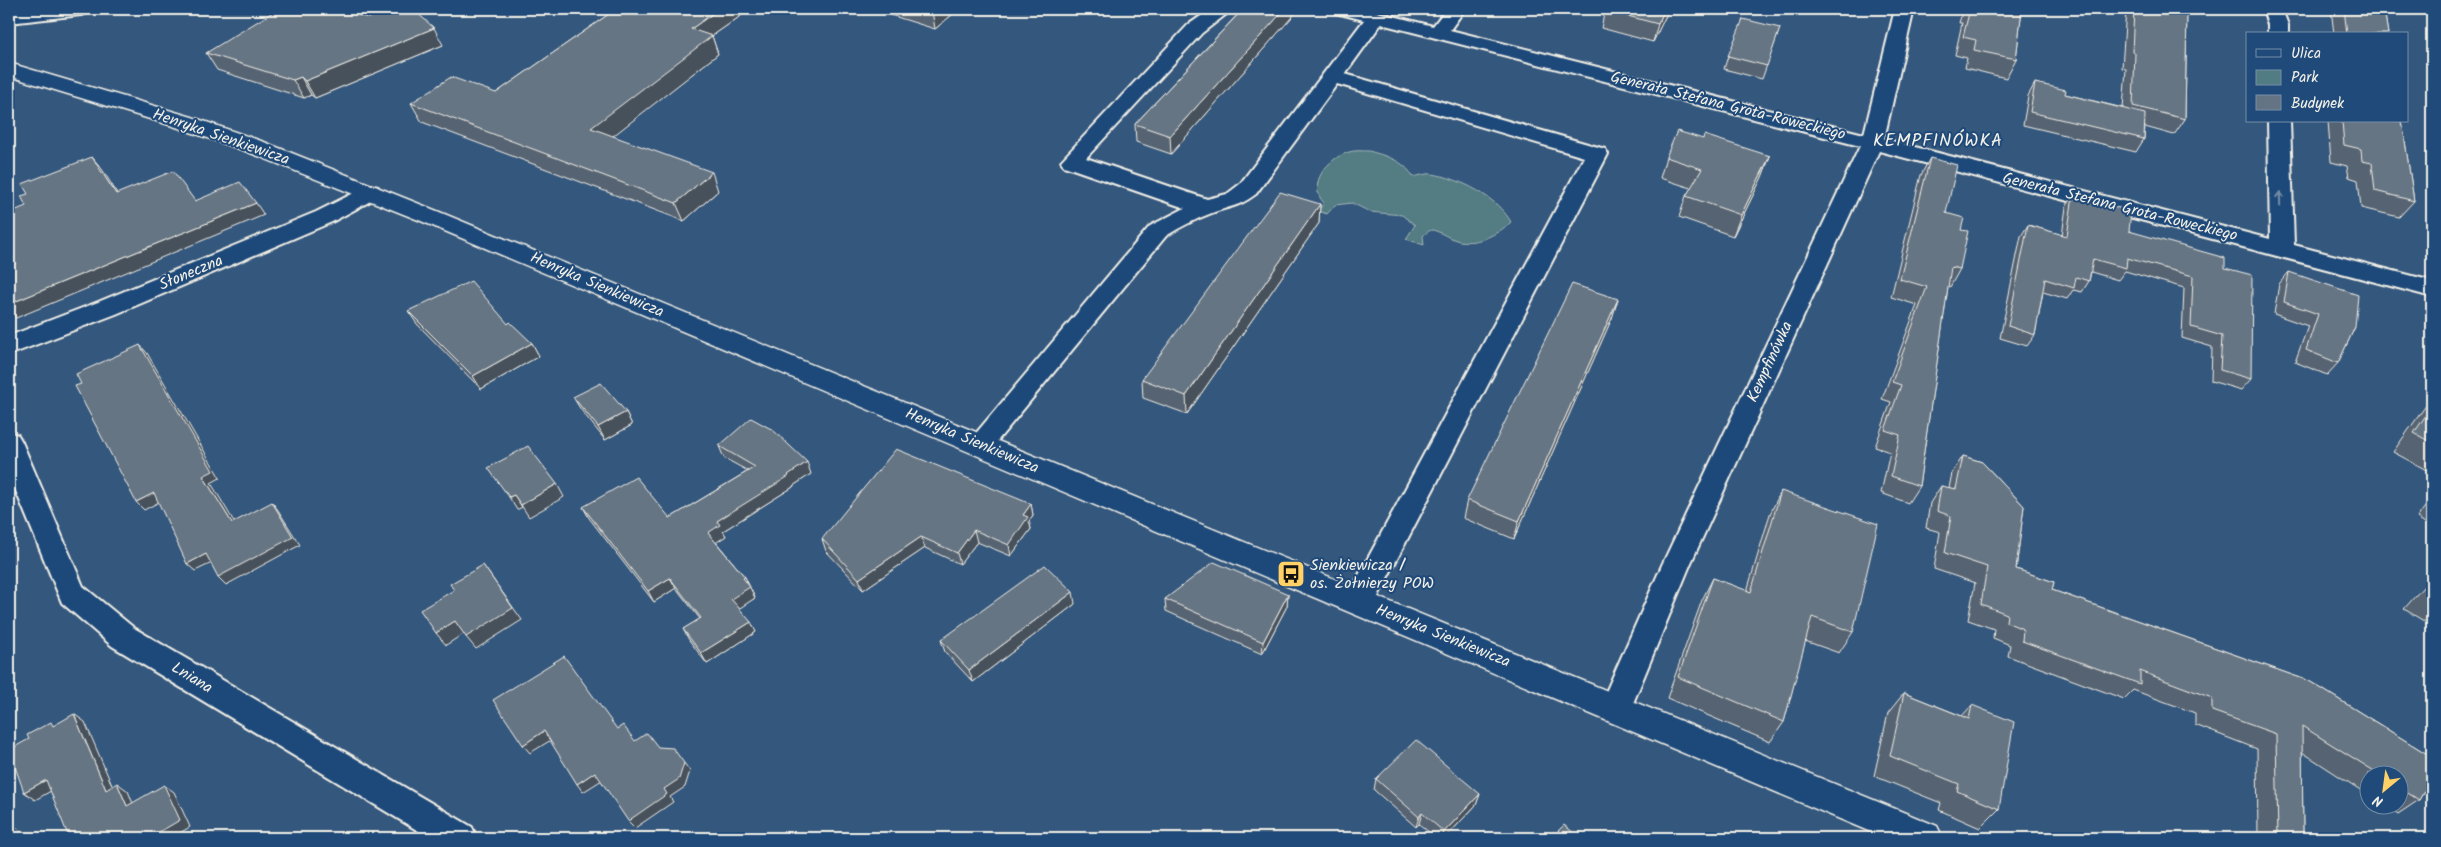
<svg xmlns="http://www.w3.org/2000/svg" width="2441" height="847" font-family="Kalam,sans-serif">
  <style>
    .green { fill: #527c83; stroke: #a3b6b6 }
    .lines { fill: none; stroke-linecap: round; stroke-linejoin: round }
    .minor-casing { stroke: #f4f1e8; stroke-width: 4 }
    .tertiary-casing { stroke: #f4f1e8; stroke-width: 3 }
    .minor { fill: #1f4a7a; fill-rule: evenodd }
    .tertiary { fill: #1f4a7a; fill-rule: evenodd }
    .wall { fill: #576472; stroke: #f4f1e8 }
    .shaded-wall { fill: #47515c; stroke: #f4f1e8 }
    .building { fill: #657484; stroke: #f4f1e8 }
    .oneway { stroke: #748da6 }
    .labels { text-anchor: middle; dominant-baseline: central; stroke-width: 4; stroke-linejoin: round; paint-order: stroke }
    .street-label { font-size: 16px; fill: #f4f1e8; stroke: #1f4a7a }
    .poi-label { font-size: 16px; fill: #f4f1e8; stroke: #1f4a7a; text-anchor: start }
    .neighbourhood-label { font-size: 18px; letter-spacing: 1px; fill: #f4f1e8; stroke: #1f4a7a }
  </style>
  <rect width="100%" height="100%" fill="#34577d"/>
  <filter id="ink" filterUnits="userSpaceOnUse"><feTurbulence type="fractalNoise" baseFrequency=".02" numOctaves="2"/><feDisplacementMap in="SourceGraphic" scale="10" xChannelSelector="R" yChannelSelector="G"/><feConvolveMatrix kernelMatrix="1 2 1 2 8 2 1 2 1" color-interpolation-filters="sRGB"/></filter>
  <g filter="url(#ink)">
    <!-- green -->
    <path class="green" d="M1369,151C1386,156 1404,160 1413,177C1419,176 1426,173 1432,174C1460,178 1498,198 1511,222C1497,235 1475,246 1456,240C1448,238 1441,232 1433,230C1429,230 1426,233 1423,236L1424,245L1406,239L1415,225L1402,215L1370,212L1352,203L1335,205L1327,214L1318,211L1324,203C1306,184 1328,158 1349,152C1355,150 1363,151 1369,151Z"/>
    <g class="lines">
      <defs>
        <path id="minor" d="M31,9H91L88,13L81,15L9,23V11Z
          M1211,9H1233L1202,33L1086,158L1207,199L1227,194L1240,184L1364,20L1336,13L1334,9H1365L1433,26L1446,9H1465L1450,30L1864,134L1895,9H1914L1884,139L2270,239L2268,121H2290L2294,245L2432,281V297L1879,151L1690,565L1631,708L1626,718L1615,722L1604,718L1599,708L1662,565L1860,146L1381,24L1345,74L1605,149L1608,154L1382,588L1371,612L1361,615L1351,612L1346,603L1353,586L1584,157L1337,84L1256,194C1239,207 1230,206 1212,213C1196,219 1180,227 1166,236L989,451L980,454L971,451L967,444L1150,226L1185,208L1064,166L1061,161L1188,25Z
          M2263,9H2282L2288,25V34H2268V25Z
          M370,185L378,187L381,192L378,197L332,222L116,314L9,355V336L98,302L316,212Z
          M9,432L18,435L22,442L83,586L134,628L472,827L477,838H430L112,646L62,603L9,474Z"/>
        <path id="tertiary" d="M9,63L192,117L264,142L437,211L1937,826L1943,838H1885L421,221L248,152L176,127L9,76Z"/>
      </defs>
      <!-- minor casing -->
      <use href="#minor" class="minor-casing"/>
      <!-- tertiary casing -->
      <use href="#tertiary" class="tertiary-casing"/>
      <!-- minor -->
      <use href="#minor" class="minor"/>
      <!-- tertiary -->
      <use href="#tertiary" class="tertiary"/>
    </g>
    <!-- wall -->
    <path class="wall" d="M616,9H740L742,15L712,36L718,54L612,136L718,191L684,221L422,122L411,103L496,93Z
      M871,9H959L935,29Z
      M1232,9H1299L1171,154L1136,142L1135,124L1238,14L1232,12Z
      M1669,9L1653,42L1601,28L1605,10Z
      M1963,9H2022L2016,59L2006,78L1965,68L1967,58L1955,55L1962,23H1959Z
      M2126,9H2187L2185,119L2174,135L2145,127L2144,139L2136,152L2023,125L2028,96L2035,83L2065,94L2123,108L2126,69L2122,68Z
      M2331,9H2384L2388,34H2334Z
      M1780,28L1762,79L1724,69L1728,56Z
      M443,45L315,98L311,95L304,98L217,70L206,53Z
      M2328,121H2402L2414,201L2399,217L2361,208L2358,180L2349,177L2347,166L2331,162Z
      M1703,139L1770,156L1762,177L1733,236L1679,217L1686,196L1691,188L1660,178L1666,157Z
      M1930,158L1946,213L1961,230L1960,269L1950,287L1948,286L1919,486L1908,503L1881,493L1890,452L1875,447L1891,402L1882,399L1917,305L1891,297L1921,175Z
      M2073,196L2129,231L2225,268L2251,379L2241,390L2211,381L2212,347L2182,338L2184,288L2125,271L2118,280L2091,272L2089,281L2082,292L2073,290L2067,299L2043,292L2035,335L2027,346L2000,338L2021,236L2028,225L2062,235L2066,207Z
      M1320,204L1319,223L1187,414L1143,398L1142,379Z
      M2289,272L2355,327L2338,363L2327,375L2295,362L2308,326L2274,314L2279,284Z
      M1618,299L1612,318L1514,539L1463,518L1467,500Z
      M408,311L508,324L532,343L539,356L481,389L417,324Z
      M573,397L626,412L632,425L605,440L581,410Z
      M2432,397V473L2393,452Z
      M719,446L811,474L793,486V487L723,531L726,536L716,542L745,577L755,598L739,608L756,632L707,664L689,640L683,629L700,619L676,588L654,602L589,518L583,507L670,518L748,471L724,458Z
      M1963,456L1982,462L2024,506L2016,569L2054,582L2052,590L2309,681L2432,757V778L2419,800L2398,814L2384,804H2398V774H2368V795L2302,752L2303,838H2258L2257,749L2195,725V713L2133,690L2124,699L2008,656L2010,645L1993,638L1994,629L1968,620L1975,583L1934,569L1940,532L1926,528L1930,503L1941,486L1949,488L1952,473Z
      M1781,491L1853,632L1839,653L1805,641L1784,722L1770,742L1667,698L1702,600L1713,578L1747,591L1770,514Z
      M2432,497V527L2417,518Z
      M1031,504L1033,515L1029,521L1031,529L1011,556L977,542L960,564L925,548L863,590L826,551L822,539Z
      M2432,579V626L2404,609L2424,586Z
      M1288,594L1287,606L1262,654L1166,611L1165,599Z
      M1075,604L973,682L945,652L941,640Z
      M1904,693L1962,716L1972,705L1999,809L1980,828L1939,810L1941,803L1874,776L1888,713Z
      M1376,779L1480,794L1476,805L1445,838H1436L1419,824L1416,827L1374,790Z"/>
    <!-- shaded-wall -->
    <path class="shaded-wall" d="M719,9H740L742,15L712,36L718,54L599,147L591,128L691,29Z
      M934,9H959L935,29L932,11Z
      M1285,9H1299L1171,154L1170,136Z
      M1665,9H1669L1653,42L1658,24Z
      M434,28L443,45L315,98L305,81Z
      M301,77L311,95L304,98L293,80Z
      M1770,156L1762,177L1733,236L1741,215Z
      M92,157L102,169L125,206L116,194Z
      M712,172L718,191L684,221L676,203Z
      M256,203L264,215L16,318L9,310V304Z
      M1320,204L1319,223L1187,414L1186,396Z
      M1618,299L1612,318L1514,539L1519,521Z
      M532,343L539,356L481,389L473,376Z
      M140,345L147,353L220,478L211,483L239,530L232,523L203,476Z
      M626,412L632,425L605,440L598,427Z
      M807,462L811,474L793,486V487L723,531L726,536L714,544L708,533L717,521Z
      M557,484L564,497L529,517L521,505Z
      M154,493L161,501L144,510L136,502Z
      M514,495L522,507L517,510L509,497Z
      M272,502L278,510L300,545L226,585L218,577Z
      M1031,504L1033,515L1029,521L1031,529L1011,556L1009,545L1023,515Z
      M974,530L977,542L960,564L957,553Z
      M921,537L925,548L863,590L859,579Z
      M206,554L214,562L195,571L187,564Z
      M483,565L522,620L476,649L466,637Z
      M745,577L755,598L737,610L731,599L743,578Z
      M670,578L676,588L654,602L648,591Z
      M1073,592L1075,604L973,682L969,670Z
      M1288,594L1287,606L1262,654L1263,642Z
      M455,621L465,633L446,645L436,633Z
      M751,622L756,632L707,664L701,653Z
      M74,714L85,722L117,797L106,790Z
      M544,731L551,740L530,753L523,745Z
      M684,763L690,771L685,787L670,797L673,802L635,828L628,821L664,789Z
      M595,772L602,780L583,792L577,784Z
      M46,780L58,787L35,800L24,792Z
      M117,783L128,791L137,814L127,806Z
      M164,785L174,792L190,827L171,838H149Z
      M1480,794L1476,805L1445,838H1442L1444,832Z
      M1422,813L1419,824L1416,827L1419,817Z
      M12,824L20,830L23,838H17Z"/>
    <!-- building -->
    <path class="building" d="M278,9H338L368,18L391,9H413L434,28L305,81L301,77L293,80L206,53Z
      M616,9H719L691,29L712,36L591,128L712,172L676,203L411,103L451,77L496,93Z
      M926,9H934L932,11Z
      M1243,9H1285L1170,136L1135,124Z
      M1606,9H1665L1658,24L1605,10Z
      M1970,9H2022L2016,59L1974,50L1976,40L1963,37Z
      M2134,9H2187L2185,119L2133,106L2135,53L2132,52Z
      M2344,9H2384L2388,34H2347Z
      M1743,19L1780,28L1767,66L1728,56Z
      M2035,83L2066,90L2065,94L2145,114L2144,139L2030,112Z
      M2342,121H2402L2414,201L2375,191L2372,163L2362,161L2361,149L2344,145Z
      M1677,131L1703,139L1704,135L1770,156L1741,215L1686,196L1702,169L1666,157Z
      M92,157L116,194L173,171L195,201L240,182L256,203L9,304V213L26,206L21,196L28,194L22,184Z
      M1930,158L1957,165L1946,213L1964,218L1961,230L1968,231L1960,269L1951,267L1919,486L1891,476L1900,435L1885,430L1901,385L1892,382L1927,287L1900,279Z
      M1280,192L1320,204L1186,396L1142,379Z
      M2073,196L2131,211L2129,231L2225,258V268L2252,275L2251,379L2220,370L2222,336L2191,327L2193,276L2127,258L2126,268L2093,259L2089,281L2076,277L2074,288L2045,279L2035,335L2008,326L2028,225L2067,236Z
      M2289,272L2358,295L2355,327L2338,363L2306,350L2318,314L2284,302Z
      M471,281L508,324L510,322L532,343L473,376L408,311Z
      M1572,284L1618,299L1519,521L1467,500Z
      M140,345L213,471L203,476L232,523L272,502L293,537L218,577L206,554L187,564L154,493L136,502L75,386L81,384L76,374Z
      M601,383L626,412L598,427L573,397Z
      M2432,406V443L2414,433Z
      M751,418L773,430L807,462L788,475L789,476L717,521L720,525L708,533L745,577L743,578L750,587L731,599L751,622L701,653L683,629L701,618L670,578L648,591L583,507L636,477L670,518L755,467L719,446Z
      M528,446L557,484L521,505L514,495L509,497L488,468Z
      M896,449L1031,504L1023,515L1028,517L1009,545L974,530L957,553L921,537L859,579L822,539Z
      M1963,456L1982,462L2024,506L2016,569L2054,582L2052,590L2309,681L2432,757V778L2419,800L2398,787V774H2379L2302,726L2303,838H2278L2276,734L2212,711V698L2140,671V684L2022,641L2023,629L2006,622L2007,614L1981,604L1987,567L1945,553L1951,516L1937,511L1941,486L1956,489Z
      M1781,491L1878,524L1853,632L1812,617L1784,722L1678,677L1713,578L1751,592Z
      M1214,562L1288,594L1263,642L1165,599Z
      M483,565L513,608L466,637L455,621L436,633L420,610L454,590L450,584Z
      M1045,565L1073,592L969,670L941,640Z
      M564,656L617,729L623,725L635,741L647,733L658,747L673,748L684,763L679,779L664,789L667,794L628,821L595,772L577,784L544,731L523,745L493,700Z
      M1904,693L1969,719L1972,705L2014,722L1999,809L1957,791L1959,784L1890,756Z
      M74,714L106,790L117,783L127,806L164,785L180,820L149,838H69L46,780L24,792L9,750L29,739L27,735L51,722L53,726Z
      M1416,740L1480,794L1444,832L1422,813L1419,817L1376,779Z
      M12,824L17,838H9V826Z
      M1564,825L1580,838H1551Z"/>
    <!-- one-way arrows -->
    <defs><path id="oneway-shaft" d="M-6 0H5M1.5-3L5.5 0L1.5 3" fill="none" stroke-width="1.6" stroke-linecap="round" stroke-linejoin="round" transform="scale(1.25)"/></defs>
    <use class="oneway" href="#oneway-shaft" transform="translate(2280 199) rotate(-91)"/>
  </g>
  <!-- icons -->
  <defs>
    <symbol id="bus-square" viewBox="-11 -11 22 22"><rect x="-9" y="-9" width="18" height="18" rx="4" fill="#ffd166" stroke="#1f4a7a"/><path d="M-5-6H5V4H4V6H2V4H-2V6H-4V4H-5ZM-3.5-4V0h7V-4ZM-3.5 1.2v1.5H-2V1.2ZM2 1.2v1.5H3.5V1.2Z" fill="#111"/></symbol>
  </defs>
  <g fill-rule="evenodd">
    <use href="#bus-square" x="1275" y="558" width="32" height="32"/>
  </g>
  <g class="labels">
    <!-- street labels -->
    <g class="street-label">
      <text transform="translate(1728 106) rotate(14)">Generała Stefana Grota-Roweckiego</text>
      <text transform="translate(221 137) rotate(19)">Henryka Sienkiewicza</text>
      <text transform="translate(2120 207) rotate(14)">Generała Stefana Grota-Roweckiego</text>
      <text transform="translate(191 273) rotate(-23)">Słoneczna</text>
      <text transform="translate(597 285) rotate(23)">Henryka Sienkiewicza</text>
      <text transform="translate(1770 362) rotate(-65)">Kempfinówka</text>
      <text transform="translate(972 441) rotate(23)">Henryka Sienkiewicza</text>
      <text transform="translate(1443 636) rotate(22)">Henryka Sienkiewicza</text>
      <text transform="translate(192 678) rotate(31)">Lniana</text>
    </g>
    <!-- poi labels -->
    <g class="poi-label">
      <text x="1310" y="565">Sienkiewicza /<tspan x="1310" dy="18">os. Żołnierzy POW</tspan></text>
    </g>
    <!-- neighbourhood labels -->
    <g class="neighbourhood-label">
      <text x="1938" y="141">KEMPFINÓWKA</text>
    </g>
  </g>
  <!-- margin -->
  <rect width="2441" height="847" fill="none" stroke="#1f4a7a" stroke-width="30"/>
  <rect x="15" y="15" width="2411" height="817" fill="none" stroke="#f4f1e8" stroke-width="2" filter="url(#ink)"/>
  <!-- legend -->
  <rect x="2246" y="32" width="162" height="90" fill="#1f4a7a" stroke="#748da6"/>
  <rect x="2256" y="49" width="25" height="8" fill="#1f4a7a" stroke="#748da6"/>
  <text x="2291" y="58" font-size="15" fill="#f4f1e8">Ulica</text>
  <rect x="2256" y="70" width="25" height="15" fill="#527c83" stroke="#748da6"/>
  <text x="2291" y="82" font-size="15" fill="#f4f1e8">Park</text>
  <rect x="2256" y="95" width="25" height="15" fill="#657484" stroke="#748da6"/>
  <text x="2291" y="108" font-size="15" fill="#f4f1e8">Budynek</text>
  <!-- north arrow -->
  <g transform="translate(2384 790) rotate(209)"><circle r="24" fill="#1f4a7a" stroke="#748da6"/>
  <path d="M0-4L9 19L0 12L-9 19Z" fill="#ffd166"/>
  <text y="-8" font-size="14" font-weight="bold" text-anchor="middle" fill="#f4f1e8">N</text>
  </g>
</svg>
